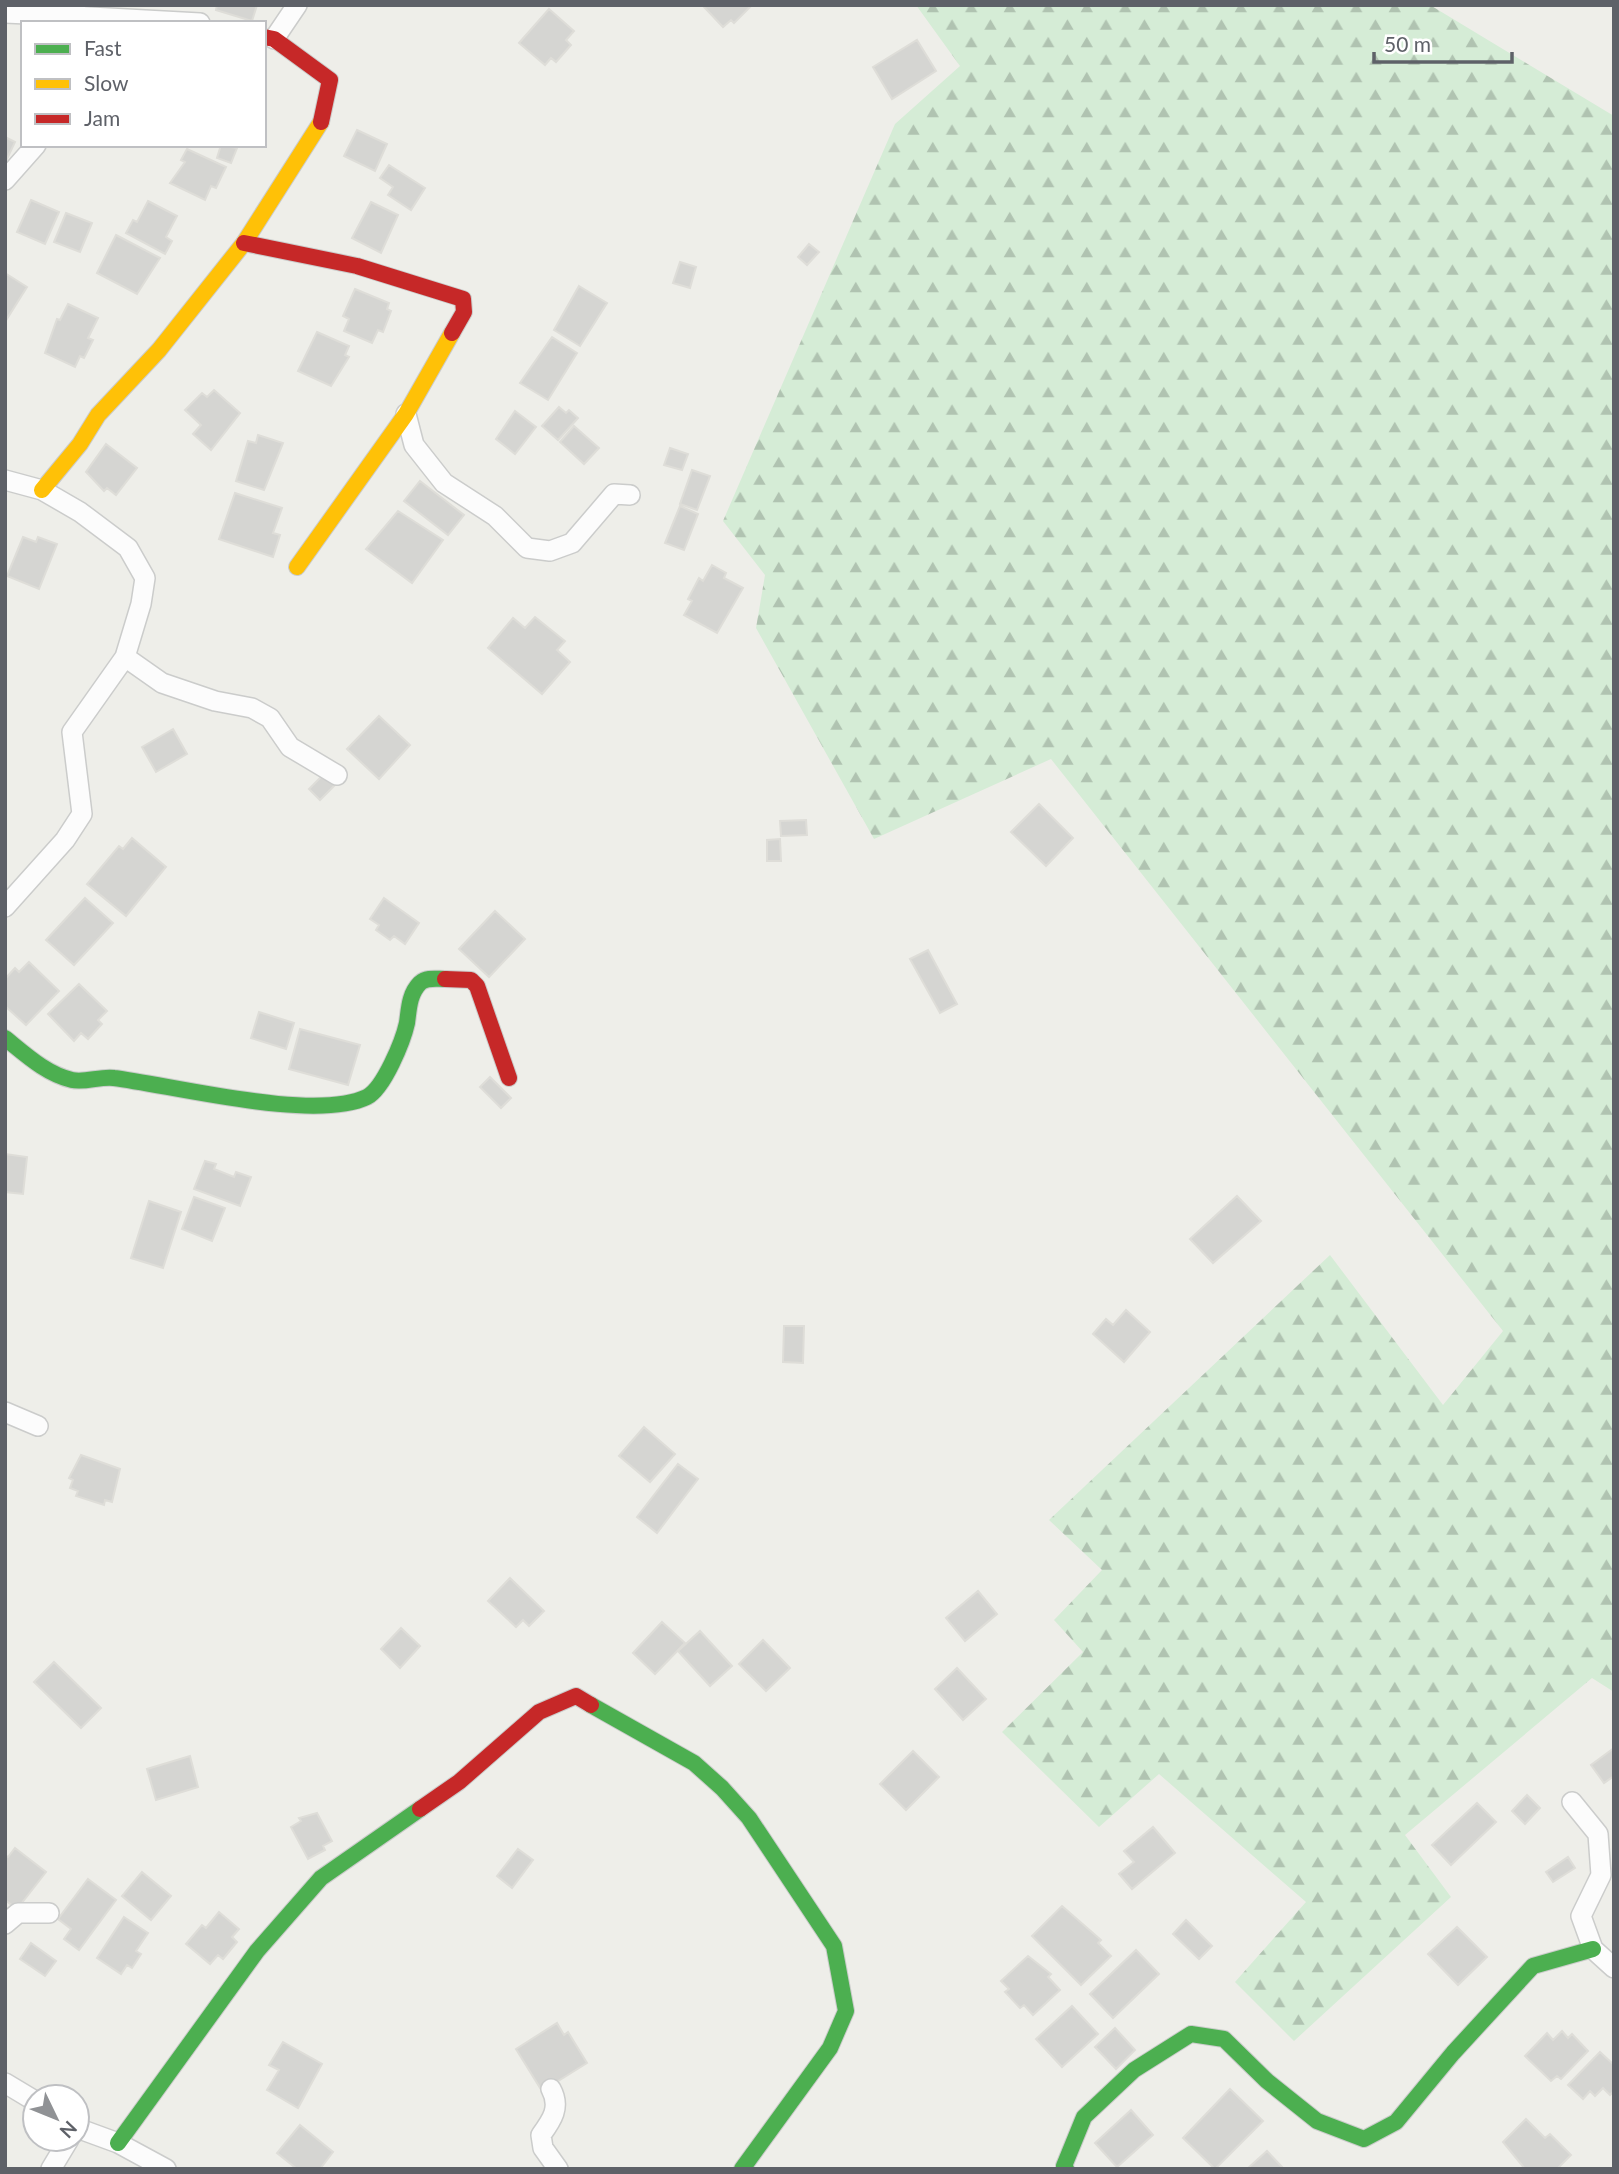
<svg xmlns="http://www.w3.org/2000/svg" width="1619" height="2174" font-family="Lato,sans-serif">
  <style>
    .forest { fill: url(#forest-firs) }
    .building { fill: #d5d5d2; stroke: #deddd8; stroke-width: 2 }
    .lines { fill: none; stroke-linecap: round; stroke-linejoin: round }
    .street-casing { stroke: #cbcccb; stroke-width: 22 }
    .fast-casing { stroke: #cbcccb; stroke-width: 18 }
    .slow-casing { stroke: #cbcccb; stroke-width: 18 }
    .jam-casing { stroke: #cbcccb; stroke-width: 18 }
    .street { stroke: #fcfcfc; stroke-width: 19 }
    .fast { stroke: #4caf50; stroke-width: 16 }
    .slow { stroke: #ffc107; stroke-width: 16 }
    .jam { stroke: #c62828; stroke-width: 16 }
  </style>
  <defs>
    <pattern id="forest-firs" width="22" height="20" patternUnits="userSpaceOnUse" patternTransform="scale(1.75)"><rect width="22" height="20" fill="#d5ecd6"/><path d="M5 1l3.5 6h-7zM16 11l3.5 6h-7z" fill="#b0c3b1"/></pattern>
  </defs>
  <rect width="100%" height="100%" fill="#eeeee9"/>
  <!-- forest -->
  <path class="forest" d="M916,5H1430L1614,116V1692L1592,1678L1405,1835L1451,1897L1294,2041L1235,1982L1306,1902L1159,1774L1099,1827L1002,1732L1083,1652L1054,1620L1102,1570L1049,1520L1330,1255L1443,1405L1503,1331L1051,759L874,839L756,628L765,575L723,521L895,124L960,66Z"/>
  <!-- building -->
  <path class="building" d="M217,5H257L252,21L216,10Z
    M706,5H752L734,23L731,20L723,27L704,7Z
    M549,9L574,31L566,40L571,45L556,62L551,58L545,65L519,43Z
    M917,40L936,71L892,99L873,67Z
    M357,130L387,144L375,171L344,156Z
    M5,137L15,142L6,161L5,160Z
    M221,145L237,148L231,163L217,158Z
    M187,149L226,167L216,188L211,186L205,200L170,183L185,162L181,160Z
    M389,165L425,188L411,210L388,195L393,187L380,178Z
    M31,200L59,212L45,244L17,232Z
    M148,201L177,216L166,237L172,241L165,254L126,233L133,220L137,222Z
    M371,202L398,215L381,253L352,238Z
    M66,213L92,223L80,252L54,242Z
    M116,235L160,258L137,294L97,273Z
    M809,244L819,252L807,265L798,257Z
    M680,262L696,267L690,288L673,283Z
    M5,273L27,287L5,322Z
    M579,286L607,303L580,346L554,330Z
    M355,289L389,303L387,309L391,311L383,332L378,330L372,343L344,331L349,319L343,316Z
    M68,304L98,318L88,338L93,340L84,358L80,356L75,367L45,353L57,319L60,320Z
    M317,332L349,346L345,355L349,357L331,386L298,371Z
    M552,337L577,353L548,400L520,383Z
    M214,390L240,413L211,450L193,434L201,425L185,410L202,393L207,397Z
    M559,407L566,413L569,410L578,418L558,440L542,426Z
    M515,411L536,427L515,454L496,439Z
    M574,426L599,448L584,464L560,442Z
    M258,435L283,443L264,490L236,481L248,441L256,443Z
    M106,444L137,468L116,495L107,488L104,491L86,472Z
    M670,448L688,454L682,470L664,465Z
    M692,470L710,476L697,510L680,504Z
    M420,481L464,515L448,535L404,501Z
    M235,493L282,508L273,533L280,535L273,557L219,539Z
    M680,506L698,514L684,550L665,543Z
    M398,511L443,540L412,583L366,549Z
    M23,537L36,542L38,537L57,544L39,589L7,576Z
    M712,565L726,573L724,578L743,588L717,633L684,615L692,601L688,599L699,578L703,581Z
    M535,617L565,641L557,650L570,662L542,694L488,648L513,618L525,628Z
    M379,716L410,745L379,779L347,749Z
    M173,729L187,754L156,772L142,747Z
    M324,774L335,785L320,800L309,789Z
    M1039,804L1073,838L1046,866L1011,832Z
    M806,820L807,835L781,836L780,821Z
    M132,838L166,867L126,916L87,884L119,846L123,849Z
    M780,839L781,861H767V840Z
    M85,898L113,923L74,965L46,940Z
    M384,898L419,923L405,944L394,936L390,940L376,930L379,925L370,919Z
    M495,911L525,939L489,977L459,949Z
    M928,950L957,1004L940,1013L910,959Z
    M29,962L59,991L26,1025L5,1006V979L15,968L19,972Z
    M79,984L107,1011L98,1020L102,1024L88,1039L81,1033L74,1041L48,1014Z
    M259,1012L294,1023L286,1049L251,1038Z
    M300,1029L360,1045L348,1085L289,1069Z
    M490,1077L511,1098L501,1108L480,1087Z
    M5,1154L27,1157L23,1194L5,1192Z
    M205,1161L216,1164L214,1169L234,1177L236,1172L251,1177L240,1206L194,1189Z
    M1237,1196L1261,1221L1213,1263L1190,1239Z
    M194,1197L225,1208L212,1241L182,1229Z
    M149,1201L181,1212L163,1268L131,1258Z
    M1126,1310L1150,1332L1124,1362L1093,1334L1106,1319L1113,1325Z
    M784,1326H804L803,1363L783,1362Z
    M644,1427L675,1454L650,1482L619,1456Z
    M81,1455L120,1469L112,1502L105,1500L104,1505L76,1496L78,1491L70,1488L73,1480L69,1478Z
    M678,1464L698,1479L657,1533L637,1517Z
    M510,1578L544,1611L529,1626L523,1620L516,1627L488,1601Z
    M978,1591L997,1614L965,1641L946,1618Z
    M662,1622L685,1643L655,1674L633,1653Z
    M401,1628L420,1646L400,1668L381,1649Z
    M700,1631L732,1666L710,1686L678,1651Z
    M763,1640L790,1668L766,1691L739,1664Z
    M54,1662L101,1708L81,1728L34,1682Z
    M957,1668L986,1699L963,1720L935,1689Z
    M1614,1748V1776L1604,1783L1591,1765Z
    M913,1751L939,1777L906,1810L880,1784Z
    M190,1756L198,1787L156,1800L147,1769Z
    M1527,1795L1540,1808L1525,1824L1512,1811Z
    M1477,1803L1496,1822L1451,1865L1432,1845Z
    M317,1813L332,1841L323,1846L325,1850L308,1859L291,1827L301,1821L299,1818Z
    M1153,1827L1175,1853L1132,1889L1119,1874L1134,1862L1124,1851Z
    M15,1848L46,1872L17,1909L5,1900V1855L8,1857Z
    M518,1849L533,1860L512,1888L497,1876Z
    M1568,1857L1575,1868L1553,1882L1546,1872Z
    M142,1872L171,1896L151,1920L122,1896Z
    M88,1879L116,1900L79,1950L64,1939L71,1929L58,1919Z
    M1062,1906L1101,1940L1098,1943L1111,1956L1081,1985L1032,1936Z
    M219,1912L239,1929L232,1937L237,1942L223,1959L218,1955L210,1964L186,1944L202,1925L206,1928Z
    M124,1917L148,1933L136,1951L141,1954L132,1968L127,1965L121,1974L97,1958Z
    M1186,1920L1212,1946L1199,1959L1173,1934Z
    M1457,1927L1487,1957L1458,1985L1428,1954Z
    M31,1943L56,1961L45,1976L20,1959Z
    M1136,1950L1159,1974L1113,2018L1090,1994Z
    M1028,1956L1051,1974L1048,1977L1060,1990L1033,2015L1024,2005L1020,2008L1005,1992L1009,1989L1001,1981Z
    M1072,2006L1098,2034L1062,2067L1036,2039Z
    M557,2023L564,2035L568,2032L587,2063L542,2091L516,2049Z
    M1115,2028L1135,2050L1116,2069L1095,2047Z
    M1562,2031L1568,2038L1572,2034L1588,2051L1561,2079L1557,2076L1551,2081L1525,2056L1547,2033L1553,2040Z
    M283,2042L322,2064L298,2108L267,2090L279,2070L269,2065Z
    M1600,2052L1614,2065V2091L1610,2095L1603,2088L1595,2096L1590,2091L1583,2099L1568,2085Z
    M1230,2089L1263,2121L1215,2169L1183,2138Z
    M1131,2110L1153,2135L1117,2167L1095,2143Z
    M1526,2119L1545,2138L1550,2134L1571,2155L1557,2169H1525L1503,2142Z
    M300,2125L333,2152L320,2169H297L277,2153Z
    M1267,2151L1284,2169H1247Z"/>
  <g class="lines">
    <defs>
      <path id="street" d="M5,13L72,16L76,5
        M71,23L72,16L200,23
        M274,39L297,5
        M5,180L36,145
        M406,414L414,445L444,483L495,516L527,548L550,551L572,543L614,494L630,495
        M5,480L42,490L80,512L128,548L145,578L141,604L125,657L72,732L82,814L65,840L5,907
        M125,657L162,683L215,701L252,708L270,718L290,747L337,775
        M5,1412L38,1426
        M1572,1802L1598,1834L1601,1875L1581,1916L1593,1949L1614,1968
        M5,1924L18,1913H49
        M5,2083L35,2101
        M551,2089C561,2107 552,2120 541,2135L543,2148L558,2169
        M77,2128L118,2143L166,2169
        M51,2169L69,2139"/>
      <path id="fast" d="M5,1038C25,1054 46,1074 72,1080C85,1083 101,1076 114,1078C175,1086 315,1122 367,1097C384,1088 403,1041 407,1023C409,1009 409,994 420,983C427,977 436,979 445,979
        M591,1705L694,1763L722,1788L749,1818L834,1946L846,2011L830,2048L742,2169
        M118,2143L257,1951L321,1878L420,1809
        M1066,2169L1064,2166L1084,2117L1134,2070L1191,2034L1224,2039L1267,2081L1317,2121L1364,2139L1396,2122L1453,2053L1533,1966L1593,1949"/>
      <path id="slow" d="M42,490L80,444L98,415L159,350L244,243L321,122
        M297,567L406,414L452,333"/>
      <path id="jam" d="M264,37L274,39L330,80L321,122
        M244,243L357,266L463,299L464,312L452,333
        M445,979L471,980L477,986L509,1078
        M420,1809L459,1782L539,1712L576,1696L591,1705"/>
    </defs>
    <!-- street casing -->
    <use href="#street" class="street-casing"/>
    <!-- fast casing -->
    <use href="#fast" class="fast-casing"/>
    <!-- slow casing -->
    <use href="#slow" class="slow-casing"/>
    <!-- jam casing -->
    <use href="#jam" class="jam-casing"/>
    <!-- street -->
    <use href="#street" class="street"/>
    <!-- fast -->
    <use href="#fast" class="fast"/>
    <!-- slow -->
    <use href="#slow" class="slow"/>
    <!-- jam -->
    <use href="#jam" class="jam"/>
  </g>
  <!-- border -->
  <rect width="1619" height="2174" fill="none" stroke="#5e6168" stroke-width="14"/>
  <!-- legend -->
  <rect x="21" y="21" width="245" height="126" fill="#ffffff" stroke="#bfc0c3" stroke-width="2"/>
  <rect x="35" y="44" width="35" height="10" fill="#4caf50" stroke="#bfc0c3" stroke-width="2"/>
  <text x="84" y="56" font-size="21" fill="#5e6168">Fast</text>
  <rect x="35" y="79" width="35" height="10" fill="#ffc107" stroke="#bfc0c3" stroke-width="2"/>
  <text x="84" y="91" font-size="21" fill="#5e6168">Slow</text>
  <rect x="35" y="114" width="35" height="10" fill="#c62828" stroke="#bfc0c3" stroke-width="2"/>
  <text x="84" y="126" font-size="21" fill="#5e6168">Jam</text>
  <!-- north arrow -->
  <g transform="translate(56 2118) rotate(133)"><circle r="33" fill="#ffffff" stroke="#bfc0c3" stroke-width="2"/>
  <path d="M0-5L12 26L0 18L-12 26Z" fill="#909295"/>
  <text y="-10" font-size="19" font-weight="bold" text-anchor="middle" fill="#5e6168">N</text>
  </g>
  <!-- scale -->
  <path d="M1374 52v10h138v-10" fill="none" stroke="#5e6168" stroke-width="3.5"/>
  <text x="1384" y="52" font-size="21" fill="#5e6168" stroke="#ffffff" stroke-width="5" paint-order="stroke">50 m</text>
</svg>
